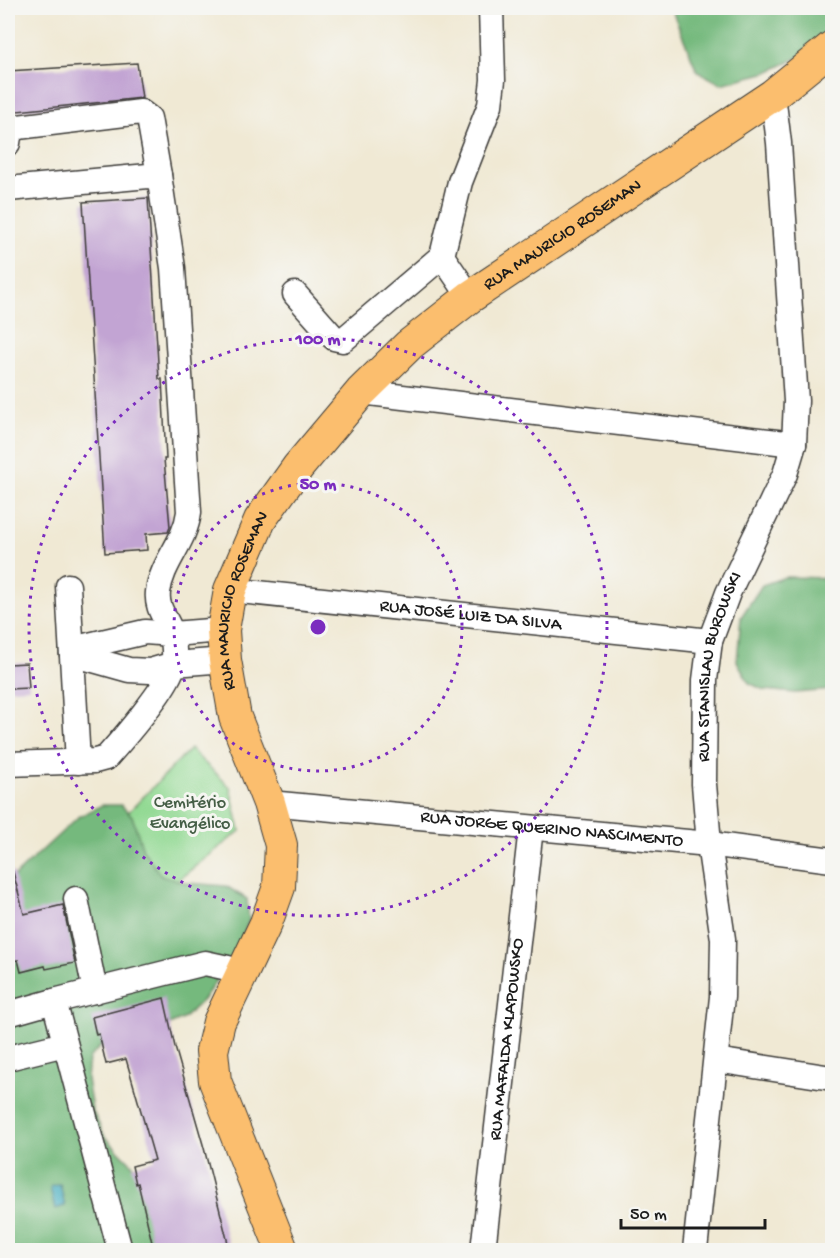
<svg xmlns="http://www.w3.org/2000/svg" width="840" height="1258" font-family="'Gochi Hand',sans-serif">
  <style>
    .green { fill: #92d993; stroke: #577a58; stroke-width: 1.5 }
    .forest { fill: #75b97d; stroke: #486a4c; stroke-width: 1.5 }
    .water { fill: #40acbf; stroke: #2e646e; stroke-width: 1.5 }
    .building { fill: #c2a4d3 }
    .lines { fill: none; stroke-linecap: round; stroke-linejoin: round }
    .minor-casing { stroke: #3c3b38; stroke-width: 27 }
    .major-casing { stroke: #3c3b38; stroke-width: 34 }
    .minor { stroke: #fff; stroke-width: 24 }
    .major { stroke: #fbbe6e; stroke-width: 32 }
    .ring { fill: none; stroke: #7b2cbf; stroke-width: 3; stroke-dasharray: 3 6 }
    .labels { text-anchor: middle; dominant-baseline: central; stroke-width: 6; stroke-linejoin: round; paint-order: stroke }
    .street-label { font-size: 18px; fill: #1c1c1c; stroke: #f6f6f2 }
    .park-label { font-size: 18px; fill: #455e46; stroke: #f6f6f2 }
    .centre { fill: #7b2cbf; stroke: #f6f6f2; stroke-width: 3 }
    .ring-label { font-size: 18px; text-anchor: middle; font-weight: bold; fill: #7b2cbf; stroke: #f6f6f2; stroke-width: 6; stroke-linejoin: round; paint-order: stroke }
  </style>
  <rect width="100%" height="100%" fill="#f6f6f2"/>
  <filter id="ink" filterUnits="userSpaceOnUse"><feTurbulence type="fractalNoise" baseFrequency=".0167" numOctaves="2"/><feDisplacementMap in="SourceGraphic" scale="12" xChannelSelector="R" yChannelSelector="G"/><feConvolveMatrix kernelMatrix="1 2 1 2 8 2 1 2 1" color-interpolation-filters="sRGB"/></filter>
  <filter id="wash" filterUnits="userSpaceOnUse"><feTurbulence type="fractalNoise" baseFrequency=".008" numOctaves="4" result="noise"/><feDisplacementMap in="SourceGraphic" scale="24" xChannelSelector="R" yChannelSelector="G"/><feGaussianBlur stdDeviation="1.35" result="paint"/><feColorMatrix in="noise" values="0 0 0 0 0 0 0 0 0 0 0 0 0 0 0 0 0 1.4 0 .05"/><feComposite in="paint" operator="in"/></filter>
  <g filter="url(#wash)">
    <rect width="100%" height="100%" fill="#f0e9d4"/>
    <!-- green -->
    <path class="green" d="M190,749L230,787L240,831L117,928L110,831Z"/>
    <!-- forest -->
    <path class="forest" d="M671,8H832V33L799,57L768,72L721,84L697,71Z
      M785,577L832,578V690L795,693L764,690L749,683L737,661L741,617L762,585Z
      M102,805H121L132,816L143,850L161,876L188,883L226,886L247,899L249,920L237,950L203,1000L183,1019L160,1029L112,1035L89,1058L87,1079L92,1110L105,1137L219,1250H8V882L78,817Z"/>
    <!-- water -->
    <path class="water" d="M60,1184L65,1206L55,1209L50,1187Z"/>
    <g id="blocks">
      <!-- building -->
      <path class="building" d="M137,63L142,98L8,112V71Z
        M148,198L159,379H162L166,459H164L170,527L168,532L146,534L147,550L105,553L83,202Z
        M27,663L29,688L8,689V664Z
        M13,872L24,914L63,905L75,963L46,969L45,966L21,972L18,960L8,962V873Z
        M164,998L175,1047L204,1148L230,1251H154L138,1183L136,1184L132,1166L155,1160L126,1059L106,1064L99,1034L96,1035L92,1017Z"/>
    </g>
  </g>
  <g filter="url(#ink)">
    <use href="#blocks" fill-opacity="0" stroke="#3c3b38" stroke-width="1.5"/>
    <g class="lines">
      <defs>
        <g id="minor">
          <path d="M8,143C9,135 10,131 18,127L141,112L149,118L159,175"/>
          <path d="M8,189L159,175L173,268L189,512C185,543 162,562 158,592C156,609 167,619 172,634C174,642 175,658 173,666C168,687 122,740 106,758L95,761L8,764"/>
          <path d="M295,294L334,338L343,340L442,256"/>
          <path d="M470,297L442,256L460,182L490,105L493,80L491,8"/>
          <path d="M361,392L794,444"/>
          <path d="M68,586L78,762"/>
          <path id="s1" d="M230,590L710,641"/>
          <path d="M72,649L145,632L172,634L223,630"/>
          <path d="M72,654L129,670L150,671L174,664L225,660"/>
          <path id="s2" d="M269,803L709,844L832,860"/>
          <path d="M76,899L95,991"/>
          <path d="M8,1014L54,1001"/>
          <path d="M8,1058L65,1044"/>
          <path d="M716,1060L832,1078"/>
          <path d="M120,1250L54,1001L205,963L228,968L241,975"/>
          <path id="s3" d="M483,1250L531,828"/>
          <path id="s4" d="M695,1250L722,997L723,939L709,844L704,784L705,680L710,641L728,593L785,474L794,444L796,401L779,143L773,95"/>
        </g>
        <g id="major">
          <path id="s5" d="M282,1250L215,1081L212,1051L219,1022L266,923L279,887L281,845L269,803L235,717L225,660L223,630L230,590L260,520L298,467L361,392L409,345L470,297L773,95L832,47"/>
        </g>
      </defs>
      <!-- minor casing -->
      <use href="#minor" class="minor-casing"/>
      <!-- major casing -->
      <use href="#major" class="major-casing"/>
      <!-- minor -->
      <use href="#minor" class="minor"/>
      <!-- major -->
      <use href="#major" class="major"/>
    </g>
  </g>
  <!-- distance rings -->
  <g class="ring">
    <circle cx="318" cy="627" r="144"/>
    <circle cx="318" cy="627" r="289"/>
  </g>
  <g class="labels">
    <!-- street labels -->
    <g class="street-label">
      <text stroke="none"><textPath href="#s5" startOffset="1192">RUA MAURICIO ROSEMAN</textPath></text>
      <text stroke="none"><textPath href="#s5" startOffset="688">RUA MAURICIO ROSEMAN</textPath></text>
      <text stroke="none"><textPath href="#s1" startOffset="242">RUA JOSÉ LUIZ DA SILVA</textPath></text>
      <text stroke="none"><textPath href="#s4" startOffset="588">RUA STANISLAU BUROWSKI</textPath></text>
      <text stroke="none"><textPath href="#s2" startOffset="284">RUA JORGE QUERINO NASCIMENTO</textPath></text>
      <text stroke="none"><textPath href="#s3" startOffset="212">RUA MAFALDA KLAPOWSKO</textPath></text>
    </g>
    <!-- park labels -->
    <g class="park-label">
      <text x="190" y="803">Cemitério<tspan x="190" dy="21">Evangélico</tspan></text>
    </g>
  </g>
  <circle cx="318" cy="627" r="9" class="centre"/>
  <g class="ring-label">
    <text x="318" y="344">100 m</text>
    <text x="318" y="489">50 m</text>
  </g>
  <!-- margin -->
  <rect width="840" height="1258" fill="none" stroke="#f6f6f2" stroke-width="30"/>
  <!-- scale -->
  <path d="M621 1219v9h144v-9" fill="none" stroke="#1c1c1c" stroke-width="3"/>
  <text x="630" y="1219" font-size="18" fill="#1c1c1c" stroke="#f6f6f2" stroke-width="4.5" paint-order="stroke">50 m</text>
</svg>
